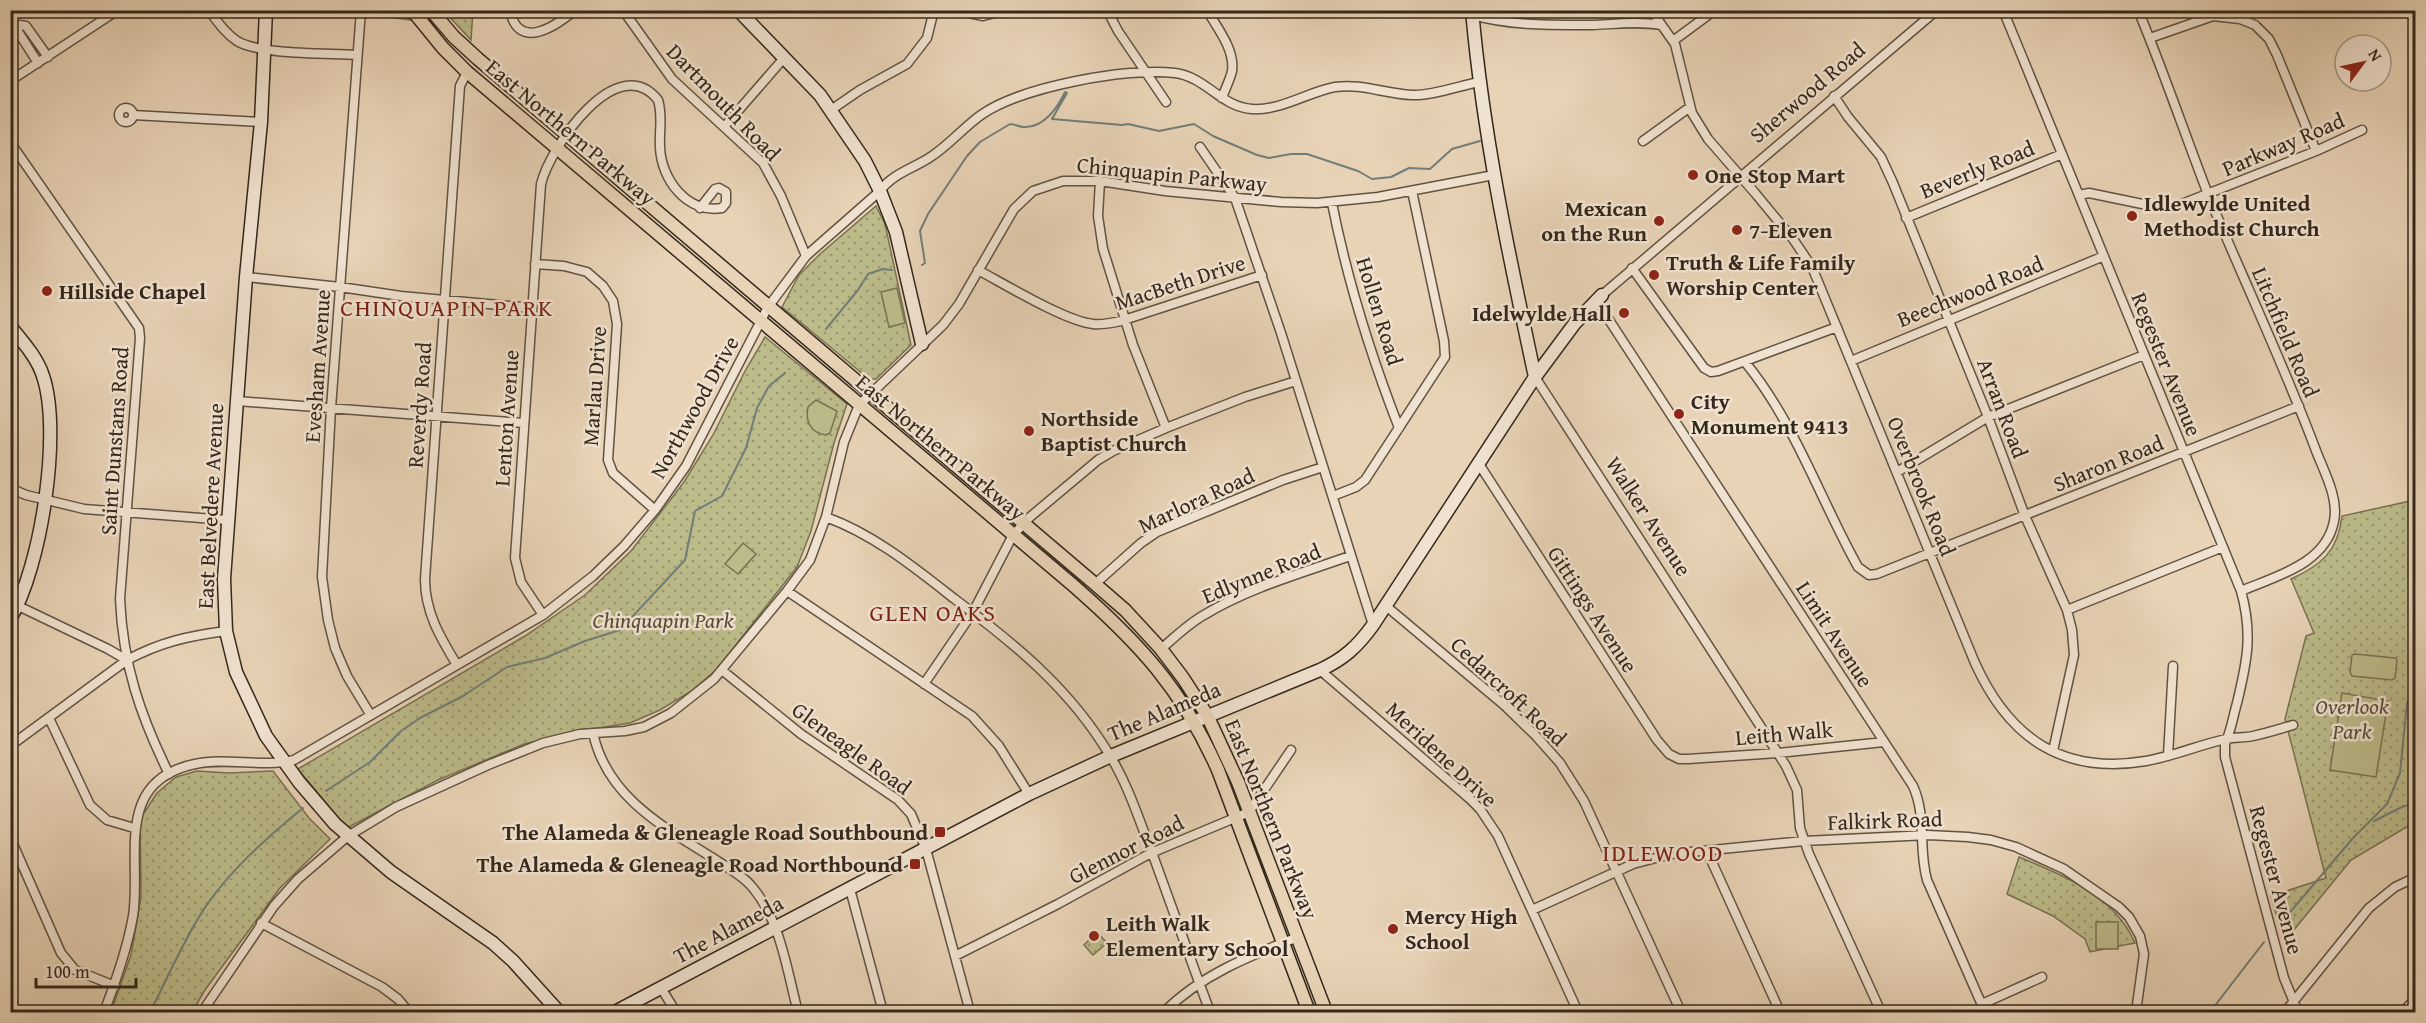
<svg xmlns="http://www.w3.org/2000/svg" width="2426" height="1023" font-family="'Gentium Book Plus',serif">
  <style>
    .park { fill: url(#park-dots); stroke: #787253; stroke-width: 1.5 }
    .pitch { fill: #bcbb8a; stroke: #787253; stroke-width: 1.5 }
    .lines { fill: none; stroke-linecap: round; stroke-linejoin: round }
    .stream { stroke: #717d79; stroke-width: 2 }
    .street-casing { stroke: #615342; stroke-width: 11 }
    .secondary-casing { stroke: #34281c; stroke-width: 15 }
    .primary-casing { stroke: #34281c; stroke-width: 15 }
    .street { stroke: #f0e2d0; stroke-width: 8 }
    .secondary { stroke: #f0e2d0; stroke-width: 12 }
    .primary { stroke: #e8d3b6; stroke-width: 12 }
    .poi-dot { fill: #8f2418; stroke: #f0e2d0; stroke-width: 2 }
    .labels { text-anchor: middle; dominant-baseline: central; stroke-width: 5; stroke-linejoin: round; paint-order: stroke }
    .street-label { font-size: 22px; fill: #34281c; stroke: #f0e2d0 }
    .poi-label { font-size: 22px; font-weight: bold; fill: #34281c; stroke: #f0e2d0; text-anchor: start }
    .park-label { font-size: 22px; font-style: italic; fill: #564d38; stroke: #f0e2d0 }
    .neighbourhood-label { font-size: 24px; letter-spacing: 1.5px; fill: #7a1f14; stroke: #f0e2d0 }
  </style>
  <defs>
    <pattern id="park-dots" width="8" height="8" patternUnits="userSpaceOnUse" patternTransform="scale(1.5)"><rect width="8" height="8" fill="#bcbb8a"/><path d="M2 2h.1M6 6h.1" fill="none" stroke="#9a9870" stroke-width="1.8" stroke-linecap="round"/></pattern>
  </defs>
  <rect width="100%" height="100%" fill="#e8d3b6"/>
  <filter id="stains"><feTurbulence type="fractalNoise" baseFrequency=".00333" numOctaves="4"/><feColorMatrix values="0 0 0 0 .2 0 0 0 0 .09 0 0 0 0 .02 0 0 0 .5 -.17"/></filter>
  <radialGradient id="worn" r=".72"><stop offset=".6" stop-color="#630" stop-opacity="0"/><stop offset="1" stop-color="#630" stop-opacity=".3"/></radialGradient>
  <!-- park -->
  <path class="park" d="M367,11H403L410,20L367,14Z
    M444,11H473L471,40Z
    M876,206L885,224L911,345L876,379H869L782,307L799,275L819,255Z
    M765,337L847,404L834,443L811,531L797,567L716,670L690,692L660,710L630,723L579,731L524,744L438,780L347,828L298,769L525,636L585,595L631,551L684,482L713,435L745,371Z
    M2415,500V822L2351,860L2284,942L2271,896L2326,878L2285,719L2306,636L2314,633L2291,579C2322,565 2338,551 2342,516Z
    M197,771L229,773L273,771L309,818L330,839L280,888L205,990L192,1012H111L131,955L141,897L140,819L157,793L176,777Z
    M2019,857C2064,875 2115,896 2135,943L2090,952L2085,939L2053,916L2007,894Z
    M1097,932L1107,943L1093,955L1084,945Z"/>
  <!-- pitch -->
  <path class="pitch" d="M897,288L905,323L889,327L881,292Z
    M816,400L837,411L830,433L826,435C811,433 805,422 808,407Z
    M743,543L756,554L738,574L725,564Z
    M2355,654L2395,658L2397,660L2395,678L2392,680L2352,676L2350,672L2352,655Z
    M2342,693L2388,701L2376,777L2330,770Z
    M2096,922H2118V949H2096Z"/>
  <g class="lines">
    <!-- stream -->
    <path class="stream" d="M922,265L925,263L920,231L928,214L967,156L980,142L1010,124C1016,124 1018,127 1024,127C1044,128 1058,107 1065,92L1067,93L1052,119L1122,125L1128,124L1159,131L1194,124L1213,136L1257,155L1269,158L1291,154H1307L1358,171L1372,179L1391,177L1409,168L1430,169L1452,149L1480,141
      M826,329L858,290L868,274L883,269L892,270
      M326,791L370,762L401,731L420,718L463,696L507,667L545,658L585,641L620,630L685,560L695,511L722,496L746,448L757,408L769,386L785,373
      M2374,821L2404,806L2416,804
      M2280,924L2353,838L2387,804L2400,773L2407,703C2412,695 2411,687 2416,679
      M150,1012C165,983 179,951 196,922C221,878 265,839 303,808
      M2210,1012L2264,942"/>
    <defs>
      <path id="street" d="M209,10C217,22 225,33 237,41C260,55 328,53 357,55
        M361,10L331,408L322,577L328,620L335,648L347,676L370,714
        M510,10C518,52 556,26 575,10
        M623,10L672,79L763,163L781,196L806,256
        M955,10L983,16L1006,10
        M1107,10L1118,31L1166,102
        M1207,10C1217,28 1235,49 1232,71C1230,80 1225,89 1222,98
        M1651,10L1675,44L1692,113L1708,139L1755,193L1793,239L1812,267L1975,663C2009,738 2062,775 2146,761C2174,756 2199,745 2226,739C2235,737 2244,738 2253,736C2267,733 2280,729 2293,725
        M2003,10L2241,591C2253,634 2247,662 2237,703C2233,717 2231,731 2225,744V757L2284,978L2298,1012
        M2138,10C2164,72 2185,135 2209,197C2244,281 2283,363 2315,448C2323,470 2339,497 2334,521C2326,564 2276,576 2241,591
        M1472,15C1511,26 1552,25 1592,25C1615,24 1638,21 1661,25
        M2150,38L2213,16L2240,19L2255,25L2269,39L2277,55L2316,151
        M1673,41L1715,10
        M38,63L17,30L20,25L26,26L48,57
        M10,81L118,10
        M1834,96L1848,117L1881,157L1893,183L1988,417L2025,516L2067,610L2072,630L2074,655L2053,751
        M119 115a7 7 0 1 1 14 0a7 7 0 1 1-14 0Z
        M831,110L860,90L907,64L927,38L934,10
        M133,115L261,122
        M724,127L784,58
        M1643,141L1690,107
        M10,142L139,328L140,338L120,599C123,665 140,715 169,774
        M1200,147L1235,198L1281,333L1373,625
        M1100,181L1098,216L1103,249L1133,345L1166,428
        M2079,195L2089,193L2152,206L2174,207L2316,151L2362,130
        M1332,203C1347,279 1371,356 1399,428
        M1906,218L2062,154
        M535,264L564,266L587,272L603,286L613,301L617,324L608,460L613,473L655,510
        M1632,268L1704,368L1711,372L1718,371L1837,327
        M978,270C1006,285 1065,321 1093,324C1103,325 1112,323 1121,321L1262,275
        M246,277L340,287L401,296L531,308
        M1602,295L1937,10
        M1596,300L1913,786C1927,817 1918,848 1927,880L1985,1012
        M1851,361L2104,256
        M1745,362C1795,423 1820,499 1858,567L1869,575L1877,574L2299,406
        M1535,377L1786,766L1797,790L1800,828L1809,854L1881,1012
        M237,401L523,423
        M1479,464L1657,740L1669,754L1679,759H1688L1778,753L1884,742
        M1897,472L1988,417L2144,355
        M10,488L26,495L84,509L227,520
        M1333,496L1356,487L1365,480L1445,357L1444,341L1412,191
        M826,517C875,535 915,568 956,600C1015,644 1070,689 1109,754C1129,786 1140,823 1154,858C1173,910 1191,961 1210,1012
        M1095,584L1141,543L1157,532L1283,480L1323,467
        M787,591L972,716L999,746L1029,794
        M10,602L108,649L127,660
        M1386,606L1504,705L1536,736L1560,763L1584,801L1681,1012
        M2067,610L2223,547
        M543,615L521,582L515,558L541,184C550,147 617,49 658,100C663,116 659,130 660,147C661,179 687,214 722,208L726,203V192L719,188L715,189L700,208
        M1161,649C1175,637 1188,624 1204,615C1248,588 1302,573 1350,556
        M457,665C440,637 425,612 425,579L460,86L467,72
        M1320,670L1470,799L1480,809L1498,836L1578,1012
        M723,671L801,734L898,800L911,814L926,849L970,1012
        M924,684L973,612L1013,535L1030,517L1098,460L1113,451L1166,428L1245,397L1296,381
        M49,718L90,805L107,820L134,828
        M593,733C607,797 662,826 713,858C726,867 743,875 753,888C781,922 787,971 798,1012
        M10,746L127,660C161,642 188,636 226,631
        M2168,756L2173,666
        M10,837L61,953L75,970L115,986
        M1707,851L1780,1012
        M850,889L883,1012
        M1532,910L1633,864L1671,854L1804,841L1928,835L1968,837L1991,840L2016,847L2064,869L2119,907L2129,917L2140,936L2144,954L2136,1012
        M261,923L382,987L398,999L409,1012
        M955,956L1058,904L1151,853L1249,812L1291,750
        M661,988L676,1012
        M1982,1004L2042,977
        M104,1012C116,981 127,950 133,916C142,860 112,781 195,764C227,757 262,768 294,760L543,615L593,576L624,546L655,510L686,466L768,307L806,256L880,191C893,173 915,168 932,156C950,144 964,127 981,115C1020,87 1128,67 1175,73C1206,77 1221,107 1252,109C1280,111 1308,92 1335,87C1362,83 1385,94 1412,95C1431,96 1459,86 1479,82
        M202,1012L274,906L298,879L348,836L396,807L488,765L543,743L580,734L625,731L644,727L671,713L714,679L787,591L810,560L826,517L844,442L859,405L943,325L959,304L1014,209L1033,191L1063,181H1100L1165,191L1281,202L1317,203L1378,197L1494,175
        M1164,1012C1201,975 1249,956 1298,937
        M2285,1012L2369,908L2395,887L2416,877
        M2403,1012L2416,998"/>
      <path id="secondary" d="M266,10L261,122L246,277L224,579L226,631L236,672L266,736L299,782L335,824L391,872L493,943L513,961L559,1012
        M738,10L820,95L865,161L880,191L896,232L922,344
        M1472,10C1483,135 1509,256 1535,377
        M10,326C22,341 37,357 43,376C62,432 41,568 10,619
        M615,1012L1029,794L1111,756L1320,670C1344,659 1358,646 1373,625L1535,377L1575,323L1602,295"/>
      <path id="primary" d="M412,10L443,48L467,72L1074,586C1139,643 1182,689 1218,770L1309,1012
        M431,10L454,37L478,59L1095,584L1125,610L1161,649L1183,678L1207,715L1238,782L1326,1012"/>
    </defs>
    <!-- street casing -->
    <use href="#street" class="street-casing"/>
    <!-- secondary casing -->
    <use href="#secondary" class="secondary-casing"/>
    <!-- primary casing -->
    <use href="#primary" class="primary-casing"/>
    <!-- street -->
    <use href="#street" class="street"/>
    <!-- secondary -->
    <use href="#secondary" class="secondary"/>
    <!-- primary -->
    <use href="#primary" class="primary"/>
  </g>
  <!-- markers -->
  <g class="poi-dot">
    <circle cx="1693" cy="175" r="6"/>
    <circle cx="2132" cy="216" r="6"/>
    <circle cx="1659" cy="221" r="6"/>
    <circle cx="1737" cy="230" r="6"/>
    <circle cx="1654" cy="275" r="6"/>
    <circle cx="47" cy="291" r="6"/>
    <circle cx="1624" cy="313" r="6"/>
    <circle cx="1679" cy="414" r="6"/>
    <circle cx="1029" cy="431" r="6"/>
    <rect x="934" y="826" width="12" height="12" rx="3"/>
    <rect x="909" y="858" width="12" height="12" rx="3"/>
    <circle cx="1393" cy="929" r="6"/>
    <circle cx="1094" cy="936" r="6"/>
  </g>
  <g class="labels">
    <!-- street labels -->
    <g class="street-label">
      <text transform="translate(1807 92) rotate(-40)">Sherwood Road</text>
      <text transform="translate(724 102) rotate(46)">Dartmouth Road</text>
      <text transform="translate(571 132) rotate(40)">East Northern Parkway</text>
      <text transform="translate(2283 144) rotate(-23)">Parkway Road</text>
      <text transform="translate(1977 169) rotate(-22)">Beverly Road</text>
      <text transform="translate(1172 174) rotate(6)">Chinquapin Parkway</text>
      <text transform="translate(1180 282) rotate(-18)">MacBeth Drive</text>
      <text transform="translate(1970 291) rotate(-22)">Beechwood Road</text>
      <text transform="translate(1380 311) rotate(73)">Hollen Road</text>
      <text transform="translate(2286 332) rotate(67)">Litchfield Road</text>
      <text transform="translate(2167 364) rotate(68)">Regester Avenue</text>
      <text transform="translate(317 366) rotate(-86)">Evesham Avenue</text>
      <text transform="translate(594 386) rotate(-86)">Marlau Drive</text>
      <text transform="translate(419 405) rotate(-86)">Reverdy Road</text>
      <text transform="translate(694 407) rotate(-61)">Northwood Drive</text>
      <text transform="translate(2003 408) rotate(69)">Arran Road</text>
      <text transform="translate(506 418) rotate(-86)">Lenton Avenue</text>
      <text transform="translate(114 441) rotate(-86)">Saint Dunstans Road</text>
      <text transform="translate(941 447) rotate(40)">East Northern Parkway</text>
      <text transform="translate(2108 463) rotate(-22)">Sharon Road</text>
      <text transform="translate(1922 486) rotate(68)">Overbrook Road</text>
      <text transform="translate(1196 500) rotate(-25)">Marlora Road</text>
      <text transform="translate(210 506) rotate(-87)">East Belvedere Avenue</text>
      <text transform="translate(1649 516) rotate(57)">Walker Avenue</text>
      <text transform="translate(1261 573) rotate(-22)">Edlynne Road</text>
      <text transform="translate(1593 609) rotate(57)">Gittings Avenue</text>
      <text transform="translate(1835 634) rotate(57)">Limit Avenue</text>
      <text transform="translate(1509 691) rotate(43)">Cedarcroft Road</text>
      <text transform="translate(1164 711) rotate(-23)">The Alameda</text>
      <text transform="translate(1784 733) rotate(-5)">Leith Walk</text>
      <text transform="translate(852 748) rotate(36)">Gleneagle Road</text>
      <text transform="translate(1442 754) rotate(43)">Meridene Drive</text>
      <text transform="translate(1272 819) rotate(68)">East Northern Parkway</text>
      <text transform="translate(1885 820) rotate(-2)">Falkirk Road</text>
      <text transform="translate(1126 849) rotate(-27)">Glennor Road</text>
      <text transform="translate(2277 880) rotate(75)">Regester Avenue</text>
      <text transform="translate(728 929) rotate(-28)">The Alameda</text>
    </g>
    <!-- poi labels -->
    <g class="poi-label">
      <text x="1705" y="175">One Stop Mart</text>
      <text x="2144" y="203">Idlewylde United<tspan x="2144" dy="25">Methodist Church</tspan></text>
      <text x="1647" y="208" text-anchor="end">Mexican<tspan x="1647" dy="25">on the Run</tspan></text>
      <text x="1749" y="230">7-Eleven</text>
      <text x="1666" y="262">Truth &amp; Life Family<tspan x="1666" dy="25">Worship Center</tspan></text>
      <text x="59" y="291">Hillside Chapel</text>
      <text x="1612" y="313" text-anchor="end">Idelwylde Hall</text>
      <text x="1691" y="401">City<tspan x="1691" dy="25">Monument 9413</tspan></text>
      <text x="1041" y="418">Northside<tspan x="1041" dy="25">Baptist Church</tspan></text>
      <text x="928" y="832" text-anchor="end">The Alameda &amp; Gleneagle Road Southbound</text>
      <text x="903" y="864" text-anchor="end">The Alameda &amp; Gleneagle Road Northbound</text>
      <text x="1405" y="916">Mercy High<tspan x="1405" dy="25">School</tspan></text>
      <text x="1106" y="923">Leith Walk<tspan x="1106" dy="25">Elementary School</tspan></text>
    </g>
    <!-- park labels -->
    <g class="park-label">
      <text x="663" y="620">Chinquapin Park</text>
      <text x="2352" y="706">Overlook<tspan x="2352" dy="25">Park</tspan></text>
    </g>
    <!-- neighbourhood labels -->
    <g class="neighbourhood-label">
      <text x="447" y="307">CHINQUAPIN PARK</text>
      <text x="933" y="612">GLEN OAKS</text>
      <text x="1663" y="852">IDLEWOOD</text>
    </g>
  </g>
  <!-- margin -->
  <rect width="2426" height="1023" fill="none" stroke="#e8d3b6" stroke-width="36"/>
  <rect x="12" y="12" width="2402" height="999" fill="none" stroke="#34281c" stroke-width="3"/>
  <rect x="18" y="18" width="2390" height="987" fill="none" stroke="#34281c" stroke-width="1.5"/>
  <!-- north arrow -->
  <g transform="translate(2363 63) rotate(57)"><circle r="28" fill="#f0e2d0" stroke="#a59888" stroke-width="1.5"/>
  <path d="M0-4.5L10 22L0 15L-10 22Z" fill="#8f2418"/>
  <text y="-9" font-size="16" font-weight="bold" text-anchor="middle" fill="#34281c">N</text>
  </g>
  <!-- scale -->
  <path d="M36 978v9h100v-9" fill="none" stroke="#34281c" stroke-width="3"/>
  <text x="45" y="978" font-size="18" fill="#34281c" stroke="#f0e2d0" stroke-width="4.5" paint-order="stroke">100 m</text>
  <rect width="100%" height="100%" filter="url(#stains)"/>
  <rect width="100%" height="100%" fill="url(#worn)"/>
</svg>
